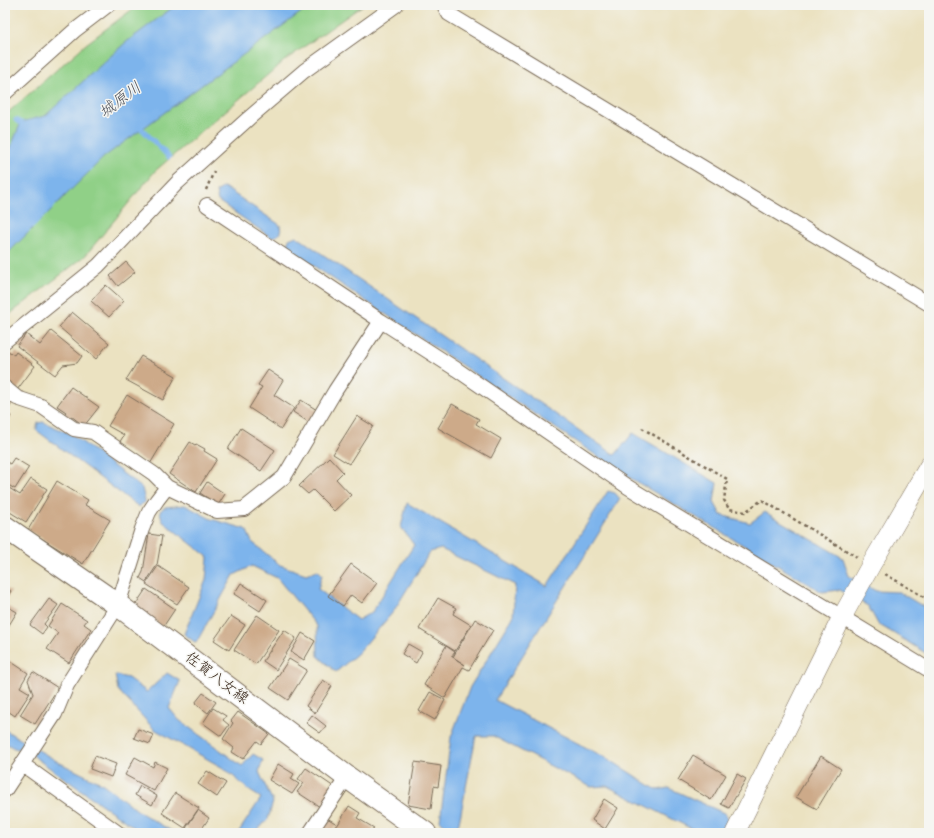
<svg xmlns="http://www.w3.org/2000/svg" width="934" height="838" font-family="Dekko,'Klee One',sans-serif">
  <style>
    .green { fill: #90d087; stroke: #667d52 }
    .water { fill: #7db4ec; stroke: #5c6f85 }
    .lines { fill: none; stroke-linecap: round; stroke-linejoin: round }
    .stream { stroke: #7db4ec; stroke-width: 5 }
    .building { fill: #cdaa89 }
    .street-casing { stroke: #796a57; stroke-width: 16 }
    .secondary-casing { stroke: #796a57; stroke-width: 20 }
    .primary-casing { stroke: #796a57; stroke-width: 24 }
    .path { stroke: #796a57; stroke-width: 2.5; stroke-dasharray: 3 3; stroke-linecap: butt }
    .street { stroke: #fff; stroke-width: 14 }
    .secondary { stroke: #fff; stroke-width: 19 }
    .primary { stroke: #fff; stroke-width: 22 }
    .labels { text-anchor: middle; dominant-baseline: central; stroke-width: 3; stroke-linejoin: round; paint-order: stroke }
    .street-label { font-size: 15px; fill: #3b2a1e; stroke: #f6f6f2 }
    .water-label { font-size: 16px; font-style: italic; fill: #4f535c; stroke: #f6f6f2 }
  </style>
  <rect width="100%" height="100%" fill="#f6f6f2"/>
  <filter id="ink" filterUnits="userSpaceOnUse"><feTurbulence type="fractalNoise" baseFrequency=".025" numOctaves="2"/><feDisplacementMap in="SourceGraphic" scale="8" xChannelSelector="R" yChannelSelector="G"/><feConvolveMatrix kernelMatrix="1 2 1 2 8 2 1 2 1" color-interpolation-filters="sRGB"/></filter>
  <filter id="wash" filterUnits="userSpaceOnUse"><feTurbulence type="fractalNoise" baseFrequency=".012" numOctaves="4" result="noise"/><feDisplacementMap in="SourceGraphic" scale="16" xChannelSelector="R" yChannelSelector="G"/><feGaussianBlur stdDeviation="0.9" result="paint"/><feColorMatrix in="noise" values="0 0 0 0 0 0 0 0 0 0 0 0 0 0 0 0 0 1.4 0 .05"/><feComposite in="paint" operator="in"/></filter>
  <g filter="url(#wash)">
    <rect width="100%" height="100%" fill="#ebe2c1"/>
    <!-- green -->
    <path class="green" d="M138,5H196L5,161V115L86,44Z
      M292,5H363L284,61L155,171L85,256L5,318V251L103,143Z"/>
    <!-- water -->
    <path class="water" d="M176,5H311L104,157L5,256V155L10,149L21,122L45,116L125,43Z
      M224,187L280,225L281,233L272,238L218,201L216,192Z
      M296,236L615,455L633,433L717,483L714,502L721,515L750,523L765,512L843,558L849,576L876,591L899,592L929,610V655L878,624L868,606L840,590L822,592L627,476L287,248L289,239Z
      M43,422L73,435L142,488L145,501L139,507L36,430L38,423Z
      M608,491L615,493L620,499L495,700L610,760L657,790L669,788L726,814L728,819L758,833H700L607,786L591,787L493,736H476L459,823L454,831L440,821L451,737L470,687L513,617L515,585L441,549L430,552L393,612L358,653L336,672L318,656L317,626L277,578L252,566L234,575L196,643L184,634L206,580L208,557L162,521L160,511L165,507L185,505L211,519L246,529L252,542L280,565L306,574L318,570L322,575L318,589L358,620L372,612L414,545L401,527L407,503L547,586Z
      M167,673L180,681L169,708L179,720L242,766L253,754L263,760L259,772L273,802L268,819L255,833H238L261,798L250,791L225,769L154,729L118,690L115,675L128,678L147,692Z
      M5,730L60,763L103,784L141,813L175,833H142L37,759L30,752L14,748L5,743Z"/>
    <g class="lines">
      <!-- stream -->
      <path class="stream" d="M16,120L27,126
        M138,125L169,157"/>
    </g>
    <g id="blocks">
      <!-- building -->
      <path class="building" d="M126,262L135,272L118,286L110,276Z
        M106,285L124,301L109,317L91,301Z
        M72,312L109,343L96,359L59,327Z
        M51,331L82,356L77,363L63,365L55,375L17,346L26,334L40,345Z
        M5,349L14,355L16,352L35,366L17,390L5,381Z
        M141,356L176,376L163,400L126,380Z
        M268,370L283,380L274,395L294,408L281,429L249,408L262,387L258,385Z
        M71,387L99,407L84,426L71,416L69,420L63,416L66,412L57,406Z
        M127,395L174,424L150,464L118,445L124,435L108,426Z
        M301,400L317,410L310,423L293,412Z
        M5,401L11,405L5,412L11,416L5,424Z
        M452,404L479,419L476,424L501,439L491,458L438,428Z
        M357,416L373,426L349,464L333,454Z
        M241,428L275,450L261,471L228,449Z
        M190,442L195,445L196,444L205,449L204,451L217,459L196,492L169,474Z
        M329,457L343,472L336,479L351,495L334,511L313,490L308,494L299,486Z
        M14,458L29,467L15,489L5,483V461L10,464Z
        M31,479L47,489L26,522L5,509V488L6,486L20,495Z
        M57,481L88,500L85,505L110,520L83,564L28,530Z
        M207,482L225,494L218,505L200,493Z
        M149,534L162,536L157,565L146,582L140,578L143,572Z
        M351,564L377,583L362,603L351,595L343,606L328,596Z
        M158,566L189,587L177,604L146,584Z
        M241,583L267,600L260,611L234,594Z
        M5,588L11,591L5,601Z
        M146,589L175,609L163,627L134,607Z
        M438,598L456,608L453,614L471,625L455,651L419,629Z
        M49,599L58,605L44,624L47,627L42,634L30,625Z
        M62,604L87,620L84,624L91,629L69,663L47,649L58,633L48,626Z
        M5,605L17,612L6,630L5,629Z
        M257,615L279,630L256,664L234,650Z
        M231,616L245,625L229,650L214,640Z
        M475,619L493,630L469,670L463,667L445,698L424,685L446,646L455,652L452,656H451L465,665L453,657Z
        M284,630L296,638L276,670L263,661Z
        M302,633L315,641L304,660L291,652Z
        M408,644L422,652L416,663L402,654Z
        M289,659L307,670L288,700L270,688Z
        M10,661L28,673L20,687L30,693L15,716L5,709V669Z
        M33,672L58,688L35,724L20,715L33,694L28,680Z
        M323,680L332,686L315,713L306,706Z
        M430,692L445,700L435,720L419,711Z
        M203,693L216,702L208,713L195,703Z
        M213,708L226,716L223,720L229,725L221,736L203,723Z
        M238,712L269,734L261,744L257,741L243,759L232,752L234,748L223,739L233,723L231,721Z
        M312,715L326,726L320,733L306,723Z
        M138,729L154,735L150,744L134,738Z
        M693,755L726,775L711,800L678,780Z
        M95,756L116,764L111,777L90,769Z
        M821,756L841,769L817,809L796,797Z
        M135,757L153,767L155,762L167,768L154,791L125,775Z
        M415,762L441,766L438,787L434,786L431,809L408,805Z
        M278,764L294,774L291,779L299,784L292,794L269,780Z
        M306,768L334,787L320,807L297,792L304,783L298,779Z
        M207,771L226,783L217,797L198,784Z
        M737,774L746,779L729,808L721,804Z
        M140,786L157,796L152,805L135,795Z
        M175,793L199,808L185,828L162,813Z
        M604,799L618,808L605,829L592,820Z
        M349,806L360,813L357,818L374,828L371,833H333Z
        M198,810L209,818L199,833H194L186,828Z
        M327,818L337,824L331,833H317Z"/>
    </g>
  </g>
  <g filter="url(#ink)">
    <use href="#blocks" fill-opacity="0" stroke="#796a57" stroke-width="1"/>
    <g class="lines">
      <defs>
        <path id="street" d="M444,5L449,14L929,304
          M5,93L74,31L108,5
          M207,205L381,321
          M5,341L98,266L177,183L249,118L304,71L396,5
          M5,388L17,398L41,406L74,429L93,432L154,474L167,487
          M22,764L118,833
          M5,790L55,714L67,685L118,605L142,529L149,512L157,500L167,487L217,511L244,509L284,477L335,391L381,321L456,369L628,487L929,670
          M310,833L347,777"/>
        <path id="secondary" d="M735,833L842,617L871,565L929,466"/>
        <path id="primary" d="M5,527L118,605L347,777L425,833"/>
      </defs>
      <!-- street casing -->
      <use href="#street" class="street-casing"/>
      <!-- secondary casing -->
      <use href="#secondary" class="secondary-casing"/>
      <!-- primary casing -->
      <use href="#primary" class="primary-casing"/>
      <!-- path -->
      <path class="path" d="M206,190L214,171
        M642,428L727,479L724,500L729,509L745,512L762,500L857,557
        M885,574L929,600"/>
      <!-- street -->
      <use href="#street" class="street"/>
      <!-- secondary -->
      <use href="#secondary" class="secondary"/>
      <!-- primary -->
      <use href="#primary" class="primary"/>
    </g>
  </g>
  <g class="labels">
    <!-- street labels -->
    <g class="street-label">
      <text transform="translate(216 679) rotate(37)">佐賀八女線</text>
    </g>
    <!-- water labels -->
    <g class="water-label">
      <text transform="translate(121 101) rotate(-37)">城原川</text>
    </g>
  </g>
  <!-- margin -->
  <rect width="934" height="838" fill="none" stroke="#f6f6f2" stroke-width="20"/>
</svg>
